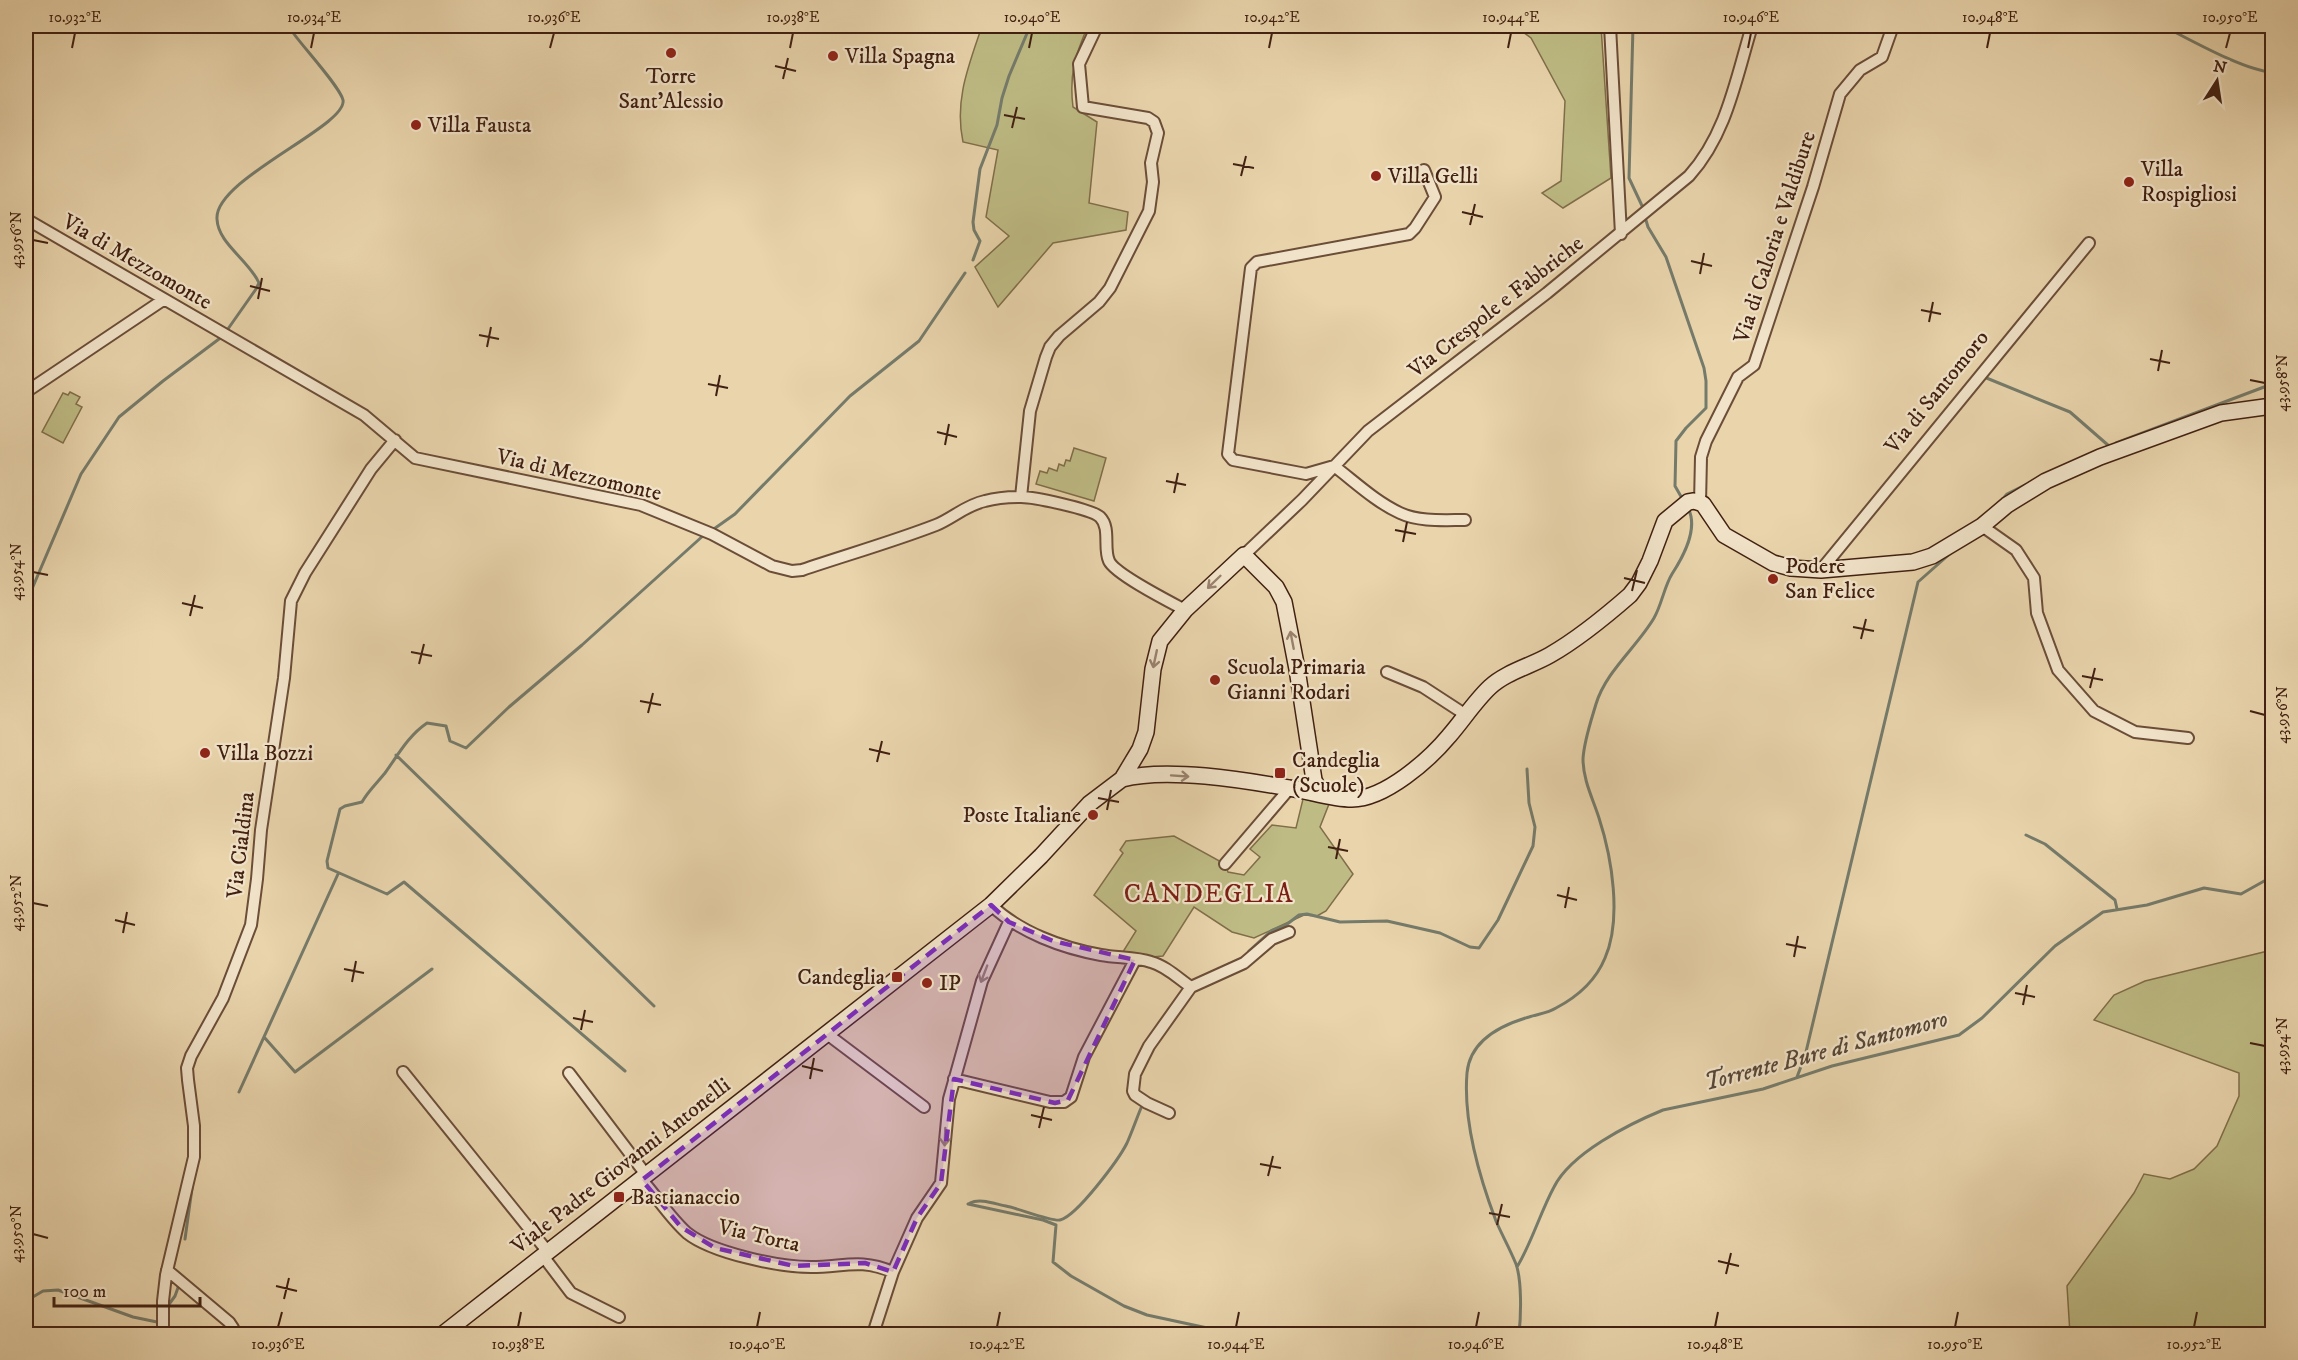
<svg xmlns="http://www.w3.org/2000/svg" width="2298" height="1360" font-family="'IM FELL DW Pica',serif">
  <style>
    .green { fill: #bebb84; stroke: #806e4a; stroke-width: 1.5 }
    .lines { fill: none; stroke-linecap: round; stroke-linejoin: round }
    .stream { stroke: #757b6b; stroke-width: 3 }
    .street-casing { stroke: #6b4d38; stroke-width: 14 }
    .secondary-casing { stroke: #412011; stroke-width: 18 }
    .street { stroke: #f1e3c9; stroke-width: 10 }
    .secondary { stroke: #f1e3c9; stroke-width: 15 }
    .oneway { stroke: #99826d }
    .marked { fill: #7b2cbf; fill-opacity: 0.2; stroke: #7b2cbf; stroke-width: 4.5; stroke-dasharray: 12 8; stroke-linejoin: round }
    .ticks { fill: none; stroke: #412011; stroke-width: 2 }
    .poi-dot { fill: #8f2418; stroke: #f1e3c9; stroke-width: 2 }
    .labels { text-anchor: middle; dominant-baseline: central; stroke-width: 4.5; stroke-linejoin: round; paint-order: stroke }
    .poi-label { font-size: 22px; fill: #412011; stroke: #f1e3c9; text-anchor: start }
    .street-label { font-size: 22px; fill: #412011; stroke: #f1e3c9 }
    .water-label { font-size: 24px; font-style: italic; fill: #574636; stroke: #f1e3c9 }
    .quarter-label { font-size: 26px; letter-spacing: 1.5px; fill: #7a1f14; stroke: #f1e3c9 }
    .neatline { fill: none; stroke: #412011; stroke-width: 2 }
    .ticks-label { font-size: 15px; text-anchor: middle; fill: #412011 }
  </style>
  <rect width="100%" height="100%" fill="#e9d4ac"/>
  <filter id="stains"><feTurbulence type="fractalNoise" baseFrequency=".00333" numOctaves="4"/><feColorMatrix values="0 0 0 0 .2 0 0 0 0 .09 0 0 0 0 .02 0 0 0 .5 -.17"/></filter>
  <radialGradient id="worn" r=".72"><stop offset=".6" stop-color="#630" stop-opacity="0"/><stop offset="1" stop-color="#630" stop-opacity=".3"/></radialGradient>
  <!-- green -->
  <path class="green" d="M982,26H1088C1075,55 1069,75 1073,107L1097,122L1089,203L1128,212L1126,230L1053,243L998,307L975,267L1009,236L986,217L998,150L963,142C954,100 969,65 982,26Z
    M1515,26H1601L1611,178L1563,208L1542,193L1561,181L1565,101L1531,38Z
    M70,392L80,397L76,404L82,407L63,443L42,432L63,393L68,395Z
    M1074,448L1106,458L1094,501L1036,484L1040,471L1047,473L1049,468L1057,471L1059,464L1064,466L1066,460L1070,461Z
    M1303,799L1329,804L1320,827L1353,874L1326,911L1317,916L1304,915L1254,938L1232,932L1194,907L1163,956L1141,958L1121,955L1136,931L1094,895L1123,853L1120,850L1126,841L1174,836L1225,864L1228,872L1244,875L1260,857L1250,849L1272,825L1296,828Z
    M2272,950V1334H2070L2067,1286L2134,1193L2144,1174L2170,1179L2194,1169L2217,1146L2239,1096V1073L2094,1020L2114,995L2145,981Z"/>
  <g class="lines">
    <!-- stream -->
    <path class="stream" d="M1633,26L1629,178L1644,210
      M2163,26C2189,39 2245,71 2272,72
      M1645,217L1648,227L1666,257L1704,368L1706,381V408L1686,428L1676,441L1675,486L1683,500
      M973,260L980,241L974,230L973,222L980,169L997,125L1002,98L1009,76L1028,31L1034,26
      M1984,377L2070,412L2109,446
      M2116,443L2272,384
      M2001,501L2007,494L2025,485
      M711,531L735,514L850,396L919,341L965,273
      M26,603L81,474L119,417L163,381L223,336L256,289L259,283C249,260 218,244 217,219C214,179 348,126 343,100C340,87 304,48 294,34L290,26
      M396,755L654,1006
      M2026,835L2045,844L2115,900L2117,909
      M1249,951L1271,931L1286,925L1299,915L1307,914L1340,922L1387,921L1440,933L1470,947L1479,948L1498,920L1533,846L1535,827L1529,803L1527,769
      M264,1037L295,1072L432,969
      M625,1071L404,882L387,894L328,868L327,861L340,809L345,806L362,802C368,791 377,783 385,773C398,755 408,736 427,723L446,726L450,741L466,748L509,707L582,645L705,534
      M1797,1077L1805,1056L1918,582L1953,551
      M239,1092L338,874
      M970,1203C980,1198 995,1204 1006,1206C1017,1208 1053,1222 1060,1220C1077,1216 1119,1159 1127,1143C1132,1132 1136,1120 1141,1108
      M968,1204L1043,1220L1056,1225L1053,1262L1071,1276L1124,1306L1147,1315L1212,1329L1222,1334
      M185,1239L193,1181
      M1517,1267C1532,1242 1540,1213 1554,1187C1571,1153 1629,1124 1663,1110L1763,1089L1832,1066L1959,1035L1982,1018L2055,946L2103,912L2147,905L2204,888L2241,894L2266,880L2272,868
      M26,1301L43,1291L58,1290L133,1317L157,1322L159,1320
      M167,1307L175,1296L179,1285
      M1519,1334C1521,1316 1522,1281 1516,1264C1510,1249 1502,1235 1496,1221C1479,1176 1463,1121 1467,1073C1470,1040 1501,1025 1529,1017C1538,1014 1548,1013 1556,1008C1577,997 1596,980 1605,958C1622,919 1612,858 1599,818C1593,799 1583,780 1583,759C1584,741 1591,721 1596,704C1606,671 1637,647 1654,618C1662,604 1664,587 1672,574C1683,557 1699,529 1688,508"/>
    <defs>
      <path id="street" d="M1610,26L1621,234
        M1424,170L1435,197L1415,228L1409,234L1257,262L1251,268L1228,454L1233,460L1306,474L1334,466C1355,482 1376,502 1400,513C1419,522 1444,520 1465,520
        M26,219L364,415L415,458L641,505L712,534L772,566L792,571L802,570C846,555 892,542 936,525C953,518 966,505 985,501C996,498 1009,497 1021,497C1034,497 1091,509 1100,517C1111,528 1103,548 1109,561C1115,574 1170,602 1185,610
        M26,392L163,300
        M1021,497L1030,411L1046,357L1050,347L1059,336L1099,302L1110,288L1149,211L1153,182L1151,163L1158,133L1154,122L1148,118L1083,107L1079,64L1097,26
        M1700,503L1701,457L1706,441L1738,377L1754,365L1813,187L1840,94L1860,70L1882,57L1893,26
        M1982,526L2016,550L2034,578L2037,613L2058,670L2094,711L2135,732L2188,738
        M1244,555L1302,500L1368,431L1547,293L1689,176C1727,134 1736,78 1752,26
        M1821,570L2089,243
        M1387,672L1423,687L1466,715
        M1225,864L1290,788
        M991,905C1019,932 1062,948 1101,955C1117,958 1136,957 1151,962C1166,966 1179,979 1191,987
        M827,1034L924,1107
        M403,1072L548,1252
        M569,1073L647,1176
        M954,1079L1050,1102H1064L1071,1097L1084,1057L1135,960
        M1169,1113L1147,1103L1135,1095L1133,1091L1135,1074L1149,1046L1191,987L1244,963L1272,939L1289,932
        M642,1180C657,1197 670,1218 687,1233C712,1253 779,1267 811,1267C844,1267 860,1258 893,1272
        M543,1256L571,1293L619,1317
        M167,1270L229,1322L233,1328V1334
        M163,1334V1301L166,1275L194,1157V1126L188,1080L187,1068L191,1056L223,998L251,925L257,879L261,830L284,678L291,601L305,573L371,469L395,440
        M873,1334L893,1272L917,1218L941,1183L949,1099L982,981L1009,922"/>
      <path id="secondary" d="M1122,779C1166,767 1244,780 1289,788C1310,791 1331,799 1352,799C1385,799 1429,760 1449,736C1463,720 1475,701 1490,687C1506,672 1531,666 1550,655C1578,639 1606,616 1630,595L1639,583L1650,561L1665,521L1688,502L1694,501L1703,504L1724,535L1773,563L1791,568L1821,570L1913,562L1932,556L1982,526L2007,505L2046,481L2100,457L2221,413L2272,406
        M443,1334L991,905L1041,856L1089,804L1122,779L1140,749L1146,732L1153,669L1160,641L1185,610L1244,555L1276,587L1284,602L1297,669L1314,780L1321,794"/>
    </defs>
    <!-- street casing -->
    <use href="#street" class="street-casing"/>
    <!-- secondary casing -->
    <use href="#secondary" class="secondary-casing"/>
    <!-- street -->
    <use href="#street" class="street"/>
    <!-- secondary -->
    <use href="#secondary" class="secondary"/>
  </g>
  <!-- one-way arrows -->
  <defs><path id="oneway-shaft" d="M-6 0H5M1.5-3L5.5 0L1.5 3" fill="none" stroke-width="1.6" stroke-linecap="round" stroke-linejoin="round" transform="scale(1.5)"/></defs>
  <g class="oneway">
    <use href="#oneway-shaft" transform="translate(1214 582) rotate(136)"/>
    <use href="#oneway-shaft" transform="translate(1292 640) rotate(-101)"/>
    <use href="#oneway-shaft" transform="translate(1155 659) rotate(102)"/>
    <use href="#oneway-shaft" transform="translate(1180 776) rotate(4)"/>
    <use href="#oneway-shaft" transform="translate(984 974) rotate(111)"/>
    <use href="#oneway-shaft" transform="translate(945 1137) rotate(92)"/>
  </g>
  <!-- marked area -->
  <path class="marked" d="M991,905L1009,922L1053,941L1135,960L1068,1100L1055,1103L954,1079L941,1183L917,1218L893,1272L865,1263L794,1266L715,1248L681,1227L642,1180Z"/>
  <!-- ticks -->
  <path class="ticks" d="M72,48L75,33M311,48L314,33M550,48L554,33M790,48L793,33M1029,48L1032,33M1269,48L1272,33M1508,48L1511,33M1748,48L1751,33M1987,48L1990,33M2226,48L2230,33M775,66L796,71M783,79L788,58M1004,115L1025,119M1012,128L1017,107M1233,164L1254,168M1241,176L1246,156M1462,212L1483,217M1470,225L1475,204M33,240L48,243M1691,261L1712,266M1700,274L1704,253M250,286L270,291M258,299L262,278M1921,310L1941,314M1929,322L1933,302M479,335L499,339M487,347L491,327M2150,359L2170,363M2158,371L2162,350M2250,380L2265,383M708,384L728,388M716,396L720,375M937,432L957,437M945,445L949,424M1166,481L1186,485M1174,493L1178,473M1395,530L1416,534M1403,542L1407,522M33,572L48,575M1624,578L1645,583M1632,591L1637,570M182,603L203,608M190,616L195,595M1853,627L1874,631M1861,639L1866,619M411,652L432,656M419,664L424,644M2082,676L2103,680M2090,688L2095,668M640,701L661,705M2250,711L2265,715M648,713L653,693M869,749L890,754M877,762L882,741M1098,798L1119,802M1107,810L1111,790M1328,847L1348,851M1336,859L1340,839M1557,895L1577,900M33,903L48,906M1565,908L1569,887M115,920L135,925M123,933L127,912M1786,944L1806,948M1794,957L1798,936M344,969L364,973M352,982L356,961M2015,993L2035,997M2023,1005L2027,985M573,1018L593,1022M581,1030L585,1010M2250,1043L2265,1046M802,1066L823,1071M810,1079L814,1058M1031,1115L1052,1120M1039,1128L1044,1107M1260,1164L1281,1168M1268,1176L1273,1156M1489,1213L1510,1217M1497,1225L1502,1204M33,1234L48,1238M1718,1261L1739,1266M1726,1274L1731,1253M276,1286L297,1291M284,1299L289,1278M278,1327L282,1312M518,1327L521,1312M757,1327L760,1312M997,1327L1000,1312M1236,1327L1239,1312M1476,1327L1479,1312M1715,1327L1718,1312M1955,1327L1958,1312M2194,1327L2197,1312"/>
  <!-- markers -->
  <g class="poi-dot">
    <circle cx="671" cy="53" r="6"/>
    <circle cx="833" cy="56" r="6"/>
    <circle cx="416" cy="125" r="6"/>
    <circle cx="1376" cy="176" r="6"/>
    <circle cx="2129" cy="182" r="6"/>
    <circle cx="1773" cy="579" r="6"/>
    <circle cx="1215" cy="680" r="6"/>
    <circle cx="205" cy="753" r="6"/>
    <rect x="1274" y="767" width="12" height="12" rx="3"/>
    <circle cx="1093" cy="815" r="6"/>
    <rect x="891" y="971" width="12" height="12" rx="3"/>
    <circle cx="927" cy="983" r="6"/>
    <rect x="613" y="1191" width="12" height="12" rx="3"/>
  </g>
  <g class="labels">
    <!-- poi labels -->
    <g class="poi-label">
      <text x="845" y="56">Villa Spagna</text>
      <text x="671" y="76" text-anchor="middle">Torre<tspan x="671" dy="25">Sant'Alessio</tspan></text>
      <text x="428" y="125">Villa Fausta</text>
      <text x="2141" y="169">Villa<tspan x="2141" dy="25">Rospigliosi</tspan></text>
      <text x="1388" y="176">Villa Gelli</text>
      <text x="1785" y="566">Podere<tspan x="1785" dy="25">San Felice</tspan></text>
      <text x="1227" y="667">Scuola Primaria<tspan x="1227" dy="25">Gianni Rodari</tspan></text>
      <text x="217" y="753">Villa Bozzi</text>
      <text x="1292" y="760">Candeglia<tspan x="1292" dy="25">(Scuole)</tspan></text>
      <text x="1081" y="815" text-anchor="end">Poste Italiane</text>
      <text x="885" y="977" text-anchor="end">Candeglia</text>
      <text x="939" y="983">IP</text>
      <text x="631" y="1197">Bastianaccio</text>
    </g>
    <!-- street labels -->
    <g class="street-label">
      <text transform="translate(1775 237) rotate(-72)">Via di Caloria e Valdibure</text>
      <text transform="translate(137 262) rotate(30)">Via di Mezzomonte</text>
      <text transform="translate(1496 307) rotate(-38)">Via Crespole e Fabbriche</text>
      <text transform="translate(1937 392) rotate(-51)">Via di Santomoro</text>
      <text transform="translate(579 475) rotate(13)">Via di Mezzomonte</text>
      <text transform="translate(241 845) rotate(-83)">Via Cialdina</text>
      <text transform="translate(621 1166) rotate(-38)">Viale Padre Giovanni Antonelli</text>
      <text transform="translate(759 1236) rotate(13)">Via Torta</text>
    </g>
    <!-- water labels -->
    <g class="water-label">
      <text transform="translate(1826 1051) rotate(-15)">Torrente Bure di Santomoro</text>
    </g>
    <!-- quarter labels -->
    <g class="quarter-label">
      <text x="1209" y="894">CANDEGLIA</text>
    </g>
  </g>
  <!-- margin -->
  <rect width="2298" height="1360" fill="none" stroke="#e9d4ac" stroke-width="66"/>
  <!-- north arrow -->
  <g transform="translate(2217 81) rotate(12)" stroke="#f1e3c9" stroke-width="4.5" paint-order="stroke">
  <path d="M0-4.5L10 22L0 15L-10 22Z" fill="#412011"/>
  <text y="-9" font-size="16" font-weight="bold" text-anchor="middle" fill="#412011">N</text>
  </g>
  <!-- scale -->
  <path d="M54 1297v9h146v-9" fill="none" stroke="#412011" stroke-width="3"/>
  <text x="63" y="1297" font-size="18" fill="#412011" stroke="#f1e3c9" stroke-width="4.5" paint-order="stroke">100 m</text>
  <rect x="33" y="33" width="2232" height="1294" class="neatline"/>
  <g class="ticks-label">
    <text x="75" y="22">10.932°E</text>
    <text x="314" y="22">10.934°E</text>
    <text x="554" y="22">10.936°E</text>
    <text x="793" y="22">10.938°E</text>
    <text x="1032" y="22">10.940°E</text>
    <text x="1272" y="22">10.942°E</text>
    <text x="1511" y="22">10.944°E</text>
    <text x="1751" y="22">10.946°E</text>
    <text x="1990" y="22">10.948°E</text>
    <text x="2230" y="22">10.950°E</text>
    <text transform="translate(16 240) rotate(-90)" y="5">43.956°N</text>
    <text transform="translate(2282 383) rotate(-90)" y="5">43.958°N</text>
    <text transform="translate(16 572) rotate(-90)" y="5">43.954°N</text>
    <text transform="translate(2282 715) rotate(-90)" y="5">43.956°N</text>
    <text transform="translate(16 903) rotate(-90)" y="5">43.952°N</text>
    <text transform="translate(2282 1046) rotate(-90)" y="5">43.954°N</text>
    <text transform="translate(16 1234) rotate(-90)" y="5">43.950°N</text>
    <text x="278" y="1349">10.936°E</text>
    <text x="518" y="1349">10.938°E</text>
    <text x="757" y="1349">10.940°E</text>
    <text x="997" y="1349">10.942°E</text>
    <text x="1236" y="1349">10.944°E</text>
    <text x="1476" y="1349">10.946°E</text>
    <text x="1715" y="1349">10.948°E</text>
    <text x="1955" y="1349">10.950°E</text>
    <text x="2194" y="1349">10.952°E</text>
  </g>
  <rect width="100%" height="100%" filter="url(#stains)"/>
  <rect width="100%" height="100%" fill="url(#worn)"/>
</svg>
